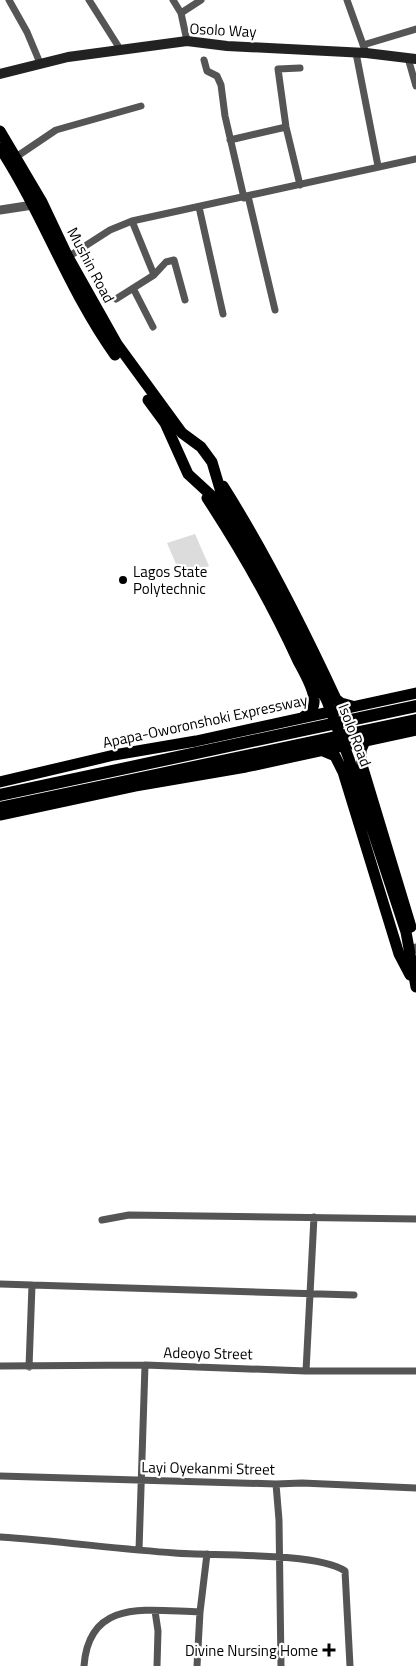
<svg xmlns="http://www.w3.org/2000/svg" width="416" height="1666" font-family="'Titillium Web',sans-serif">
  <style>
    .green { fill: #dcdcdc }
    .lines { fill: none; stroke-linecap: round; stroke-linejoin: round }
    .minor { stroke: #555; stroke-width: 7 }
    .tertiary { stroke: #555; stroke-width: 9 }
    .secondary { stroke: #222; stroke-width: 10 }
    .primary { stroke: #000; stroke-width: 11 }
    .motorway { stroke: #000; stroke-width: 12 }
    .poi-dot { fill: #000; stroke: #fff; stroke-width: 2 }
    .labels { text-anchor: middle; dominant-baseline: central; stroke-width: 4.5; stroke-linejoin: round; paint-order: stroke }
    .street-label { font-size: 15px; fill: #000; stroke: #fff }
    .poi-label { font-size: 15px; fill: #000; stroke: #fff; text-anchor: start }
  </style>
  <rect width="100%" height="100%" fill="#fff"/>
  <!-- green -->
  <path class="green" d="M195,534L209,566L181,576L167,543Z"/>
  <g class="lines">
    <!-- minor -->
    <path class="minor" d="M9,0L27,32L40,63
      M89,0L120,49
      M173,0L181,13L187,41
      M347,0L366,53
      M181,13L201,0
      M363,45L416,29
      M356,53L378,166
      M408,58L416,86
      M204,60L207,71L217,76L221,85L225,116L244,198
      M300,68L278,69L286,127L300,185
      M230,140L286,127
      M16,157L56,130L141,106
      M248,196L275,310
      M199,207L223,314
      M68,257L110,230L132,221L416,159
      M154,275L166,262L174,260L185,300
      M133,288L153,327
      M116,299L154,275L132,221
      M102,1220L129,1215L416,1219
      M0,1284L354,1295
      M0,1366L145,1365L306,1371H416
      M29,1367L32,1285
      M306,1371L314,1217
      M0,1476L276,1484L302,1483L416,1488
      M276,1484L279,1520L281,1666
      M0,1537C59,1541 117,1549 175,1553C213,1556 317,1552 345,1571L350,1666
      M139,1550L145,1365
      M155,1611L158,1631L157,1666
      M84,1666C89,1597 149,1611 200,1612
      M197,1666L200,1612L207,1554"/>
    <!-- tertiary -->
    <path class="tertiary" d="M0,210L33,205
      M415,949L416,948"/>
    <!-- secondary -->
    <path class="secondary" d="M0,74L68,57L187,41L227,46L366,53L416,59"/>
    <!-- primary -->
    <path class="primary" d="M0,131L42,202L68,257L117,344L182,433L201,447L212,462L226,509L271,586L327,701L349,759L406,932L416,987
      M0,148C43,214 69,291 115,355
      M148,400L165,423L188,474L226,509
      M223,486C266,554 302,626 336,699L341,703L352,706
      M207,498C241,550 272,604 298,661C304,672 313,687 314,699C315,708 310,713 303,717
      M365,741L361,750L362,765L411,927
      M323,751L335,756L343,772L399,954L410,975
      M0,782L114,755L196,741L416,693
      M0,815L135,786L246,767L416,730"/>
    <!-- motorway -->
    <path class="motorway" d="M0,795L416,706
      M0,808L416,720"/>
  </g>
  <!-- markers -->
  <g class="poi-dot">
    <circle cx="123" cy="580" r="5"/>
    <path d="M326.5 1642.5h5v5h5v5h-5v5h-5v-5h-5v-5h5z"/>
  </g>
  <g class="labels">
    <!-- street labels -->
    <g class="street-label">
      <text transform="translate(223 30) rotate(3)">Osolo Way</text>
      <text transform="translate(91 265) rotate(62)">Mushin Road</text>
      <text transform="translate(205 721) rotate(-12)">Apapa-Oworonshoki Expressway</text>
      <text transform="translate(355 735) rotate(69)">Isolo Road</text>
      <text transform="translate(208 1353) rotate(1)">Adeoyo Street</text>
      <text transform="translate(208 1468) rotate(1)">Layi Oyekanmi Street</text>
    </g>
    <!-- poi labels -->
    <g class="poi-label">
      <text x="133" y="571">Lagos State<tspan x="133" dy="17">Polytechnic</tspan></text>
      <text x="318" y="1650" text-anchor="end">Divine Nursing Home</text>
    </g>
  </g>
</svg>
